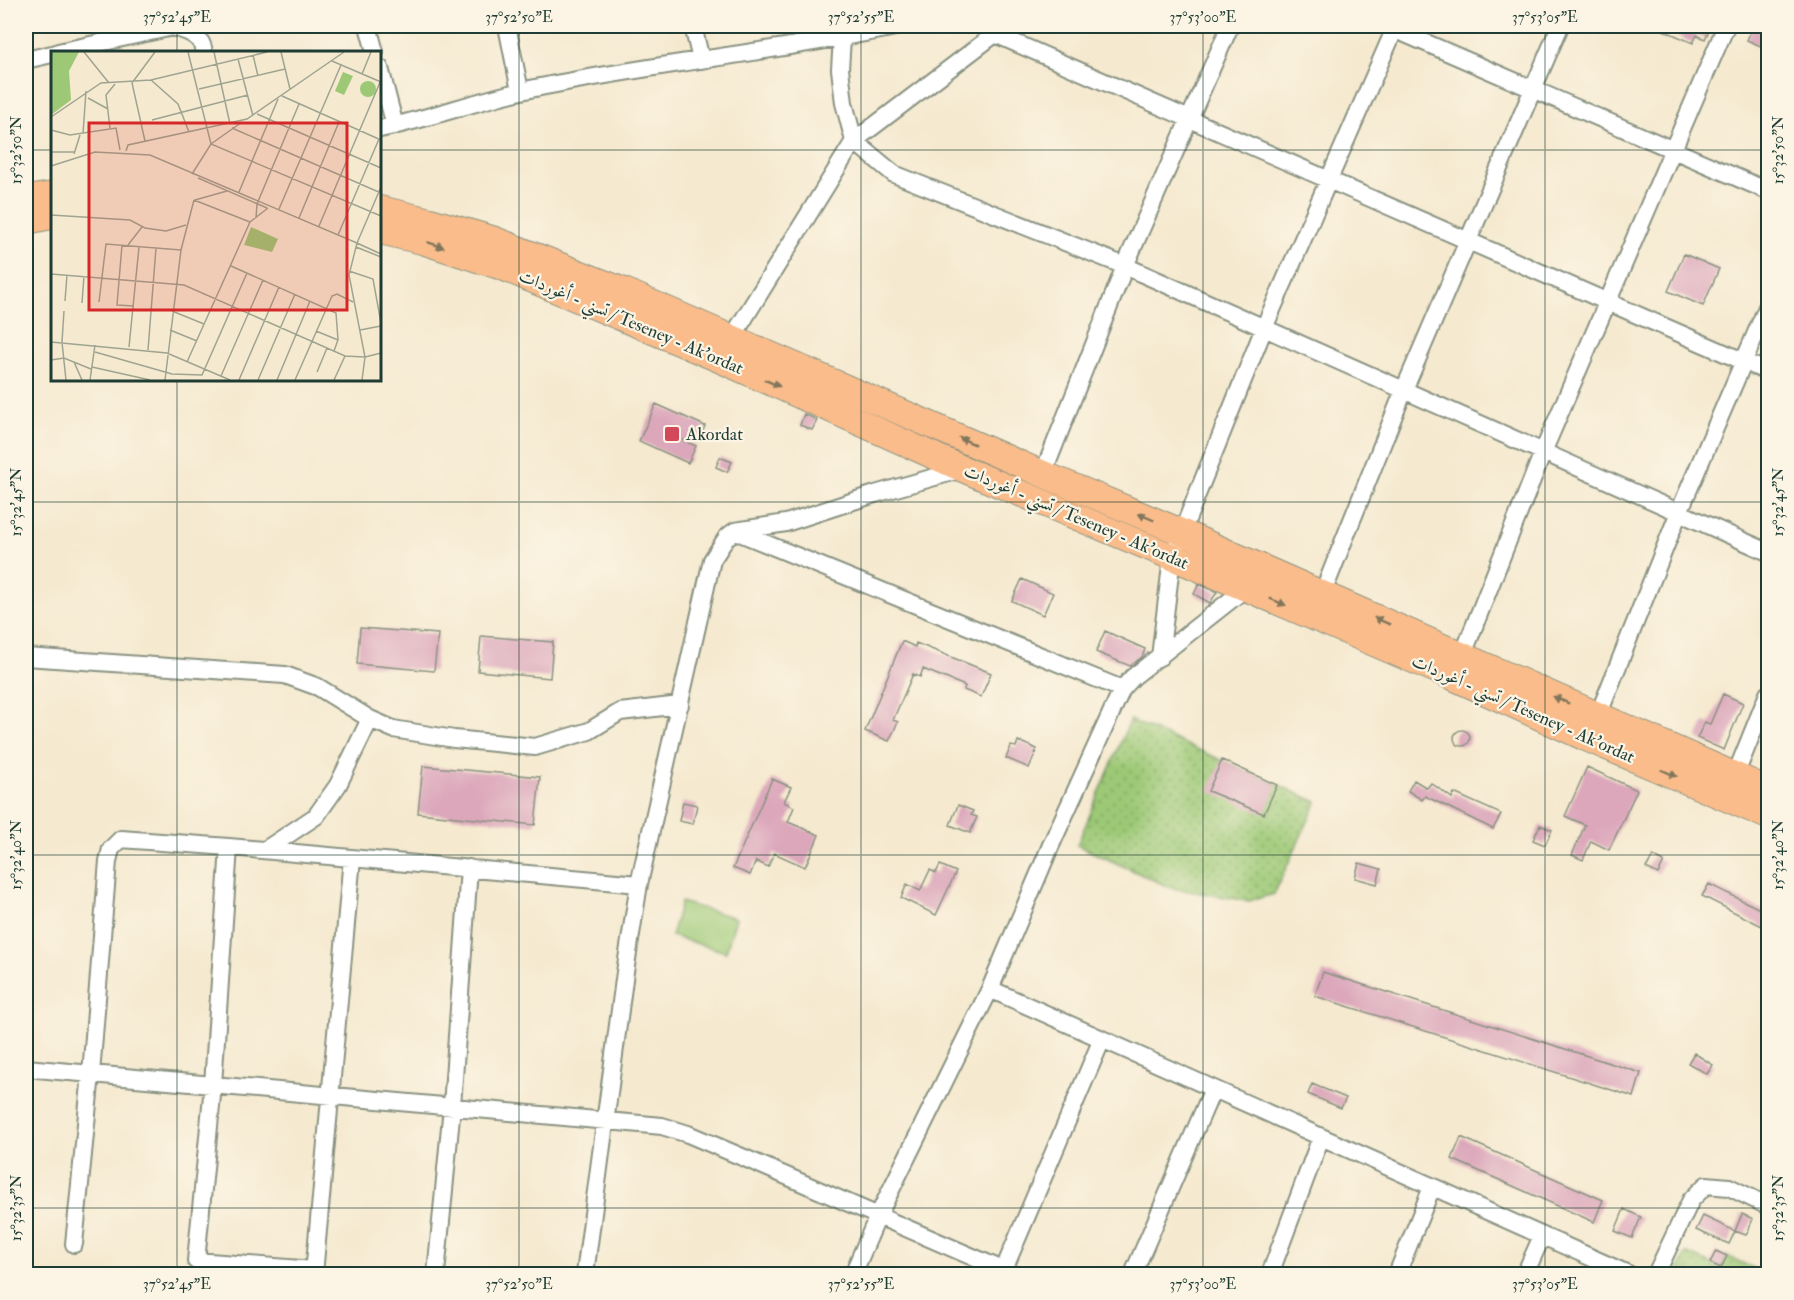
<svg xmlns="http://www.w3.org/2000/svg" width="1794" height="1300" font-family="'IM FELL Double Pica',Amiri,serif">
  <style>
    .grass { fill: url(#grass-dots); stroke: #5e8355; stroke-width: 1.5 }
    .park { fill: #9dc976; stroke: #5e8355; stroke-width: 1.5 }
    .building { fill: #dca7bb }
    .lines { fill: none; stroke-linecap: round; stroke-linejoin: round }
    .street-casing { stroke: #8a9382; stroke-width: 20 }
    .primary-casing { stroke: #8a9382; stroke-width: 28 }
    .street { stroke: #fff; stroke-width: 16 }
    .primary { stroke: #f9bc8a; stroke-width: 26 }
    .oneway { fill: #81765b }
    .ticks { fill: none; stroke: #1f3d34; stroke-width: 1.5; stroke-opacity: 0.45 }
    .poi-dot { fill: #d1495b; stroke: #fcf5e5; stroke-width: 2 }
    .labels { text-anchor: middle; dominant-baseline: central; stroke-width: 4.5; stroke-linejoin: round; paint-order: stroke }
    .street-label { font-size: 18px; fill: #1f3d34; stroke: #fcf5e5 }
    .poi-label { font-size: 18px; fill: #1f3d34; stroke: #fcf5e5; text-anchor: start }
    .inset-road { fill: none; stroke: #9fa491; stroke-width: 1.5 }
    .view { fill: #d62828; fill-opacity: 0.15; stroke: #d62828; stroke-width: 3 }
    .inset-edge { fill: none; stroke: #1f3d34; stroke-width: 3 }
    .neatline { fill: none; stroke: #1f3d34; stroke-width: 2 }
    .ticks-label { font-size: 15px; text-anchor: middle; fill: #1f3d34 }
  </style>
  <defs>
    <pattern id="grass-dots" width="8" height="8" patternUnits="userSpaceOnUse" patternTransform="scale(1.5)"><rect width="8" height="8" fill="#9dc976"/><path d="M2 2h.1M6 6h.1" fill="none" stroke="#7fa462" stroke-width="1.8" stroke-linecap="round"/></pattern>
  </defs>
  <rect width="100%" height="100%" fill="#fcf5e5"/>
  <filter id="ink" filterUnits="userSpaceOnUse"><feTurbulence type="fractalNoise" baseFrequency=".0167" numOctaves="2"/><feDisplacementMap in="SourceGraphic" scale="12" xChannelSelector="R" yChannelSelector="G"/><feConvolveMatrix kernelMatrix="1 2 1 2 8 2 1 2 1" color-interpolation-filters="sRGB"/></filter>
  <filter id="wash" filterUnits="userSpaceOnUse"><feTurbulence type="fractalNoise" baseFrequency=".008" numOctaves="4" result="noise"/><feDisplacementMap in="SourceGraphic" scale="24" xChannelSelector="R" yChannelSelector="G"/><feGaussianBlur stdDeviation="1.35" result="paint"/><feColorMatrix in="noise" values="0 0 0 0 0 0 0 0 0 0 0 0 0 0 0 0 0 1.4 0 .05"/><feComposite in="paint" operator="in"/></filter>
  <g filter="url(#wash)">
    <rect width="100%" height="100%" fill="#f5e9cf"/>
    <!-- grass -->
    <path class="grass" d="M1130,720L1317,802L1274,894L1249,901L1171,888L1077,845Z
      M1686,1253L1721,1268L1727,1256L1766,1274H1677Z"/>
    <!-- park -->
    <path class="park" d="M681,902L736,918L726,952L671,936Z"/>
    <g id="blocks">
      <!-- building -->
      <path class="building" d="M1654,26H1711L1705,39L1697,35L1693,43Z
        M1753,26H1768V49L1747,40Z
        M1684,254L1719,269L1703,306L1668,291Z
        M656,404L705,426L699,441L682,440L696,446L688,463L639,441Z
        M804,414L817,420L812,430L800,425Z
        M720,457L732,462L727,472L716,467Z
        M1022,579L1053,593L1043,615L1012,601Z
        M1199,584L1217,592L1210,603L1194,594Z
        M360,628L438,634L434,671L357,664Z
        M1105,631L1145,649L1142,657L1130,666L1096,652Z
        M481,636L553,642L550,678L478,671Z
        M902,641L915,647L916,643L991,673L981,697L964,690L965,686L923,669L920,677L913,674L893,720L898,722L889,741L865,731Z
        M1723,694L1743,703L1724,750L1697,738L1705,722L1710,724Z
        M1454 738a8 8 0 1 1 16 0a8 8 0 1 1-16 0Z
        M1018,741L1037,749L1029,768L1006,758L1011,746L1016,747Z
        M1222,760L1277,785L1264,814L1208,791Z
        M423,766L540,777L535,825L418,813Z
        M1587,767L1637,790L1609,850L1591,841L1583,860L1572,855L1585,825L1565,816Z
        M772,779L791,787L784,802L794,807L788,822L819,835L805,867L774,853L768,867L756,861L750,875L733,868Z
        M1414,780L1427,788L1431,783L1452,798L1454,793L1501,814L1493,829L1425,796L1422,800L1408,791Z
        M683,802L697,805L693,824L679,821Z
        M958,805L973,811L971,815L977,817L970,833L950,825Z
        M1540,825L1552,830L1545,845L1533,840Z
        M1653,856L1664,862L1658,874L1646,868Z
        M1359,863L1381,869L1377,884L1355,878Z
        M940,865L956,872L936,915L901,898L907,884L920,891L930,870L936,873Z
        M1709,884L1768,913V929L1702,896Z
        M1323,972L1641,1073L1634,1097L1315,996Z
        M1694,1053L1713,1065L1707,1074L1688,1063Z
        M1312,1084L1346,1098L1341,1108L1308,1094Z
        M1461,1137L1603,1200L1594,1222L1452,1159Z
        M1624,1209L1641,1217L1632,1238L1615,1231Z
        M1742,1214L1753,1219L1746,1235L1735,1231Z
        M1703,1216L1735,1231L1729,1244L1696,1230Z
        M1716,1251L1727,1256L1721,1268L1710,1263Z"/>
    </g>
  </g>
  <g filter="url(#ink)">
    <use href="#blocks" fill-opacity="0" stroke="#8a9382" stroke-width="1.5"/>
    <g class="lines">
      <defs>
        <path id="street" d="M368,26L375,52
          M507,26L520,91
          M693,26L701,60
          M839,26L842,38L840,69L844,103L854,141L894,174L1125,266L1768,552
          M1387,26L1768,191
          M995,34L1768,372
          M58,52L173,27C187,31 202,35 204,52
          M26,60L52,54
          M380,68L395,126
          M380,129C427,119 473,102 521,91C646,64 774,53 900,26
          M727,346L854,141L995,34L1009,26
          M1043,474L1125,266L1230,26
          M735,531L1122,689
          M1322,595L1404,390L1560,26
          M26,657L285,675L318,687L370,719L393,729L454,739L535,747L589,731L620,712L680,705
          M1160,657L1172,557L1264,328L1396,26
          M1462,657L1543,452L1726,26
          M1598,716L1679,512L1768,305
          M1735,776L1768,694
          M229,847L213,1085L196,1261L314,1270
          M265,850L316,816L338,785L370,719
          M990,989L1628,1274
          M26,1068L662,1126L688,1134L761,1165L1012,1274
          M74,1244L91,1074L108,861L111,849L121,839L229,847L639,884
          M314,1274L352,858
          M436,1274L452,1106L469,868
          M585,1274L625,972L639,884L712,560L727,537L735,531L786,523L875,494L963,469
          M853,1274L878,1216L990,989L1051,845L1122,689L1133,677L1246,588
          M1002,1274L1102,1039
          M1133,1274L1213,1089
          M1270,1274L1321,1137
          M1397,1274L1432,1187
          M1525,1274L1542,1236
          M1656,1274L1691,1200L1706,1185L1729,1187L1768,1206"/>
        <path id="primary" d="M26,199L52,195
          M380,209L430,221L495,240L624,291L1043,474L1174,529L1768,790
          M26,221L52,216
          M380,231L422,241L505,268L719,359L963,469L1246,588L1453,677L1586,738L1768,816"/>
      </defs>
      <!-- street casing -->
      <use href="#street" class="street-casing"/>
      <!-- primary casing -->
      <use href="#primary" class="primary-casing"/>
      <!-- street -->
      <use href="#street" class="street"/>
      <!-- primary -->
      <use href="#primary" class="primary"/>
    </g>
    <!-- one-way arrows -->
    <defs><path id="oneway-solid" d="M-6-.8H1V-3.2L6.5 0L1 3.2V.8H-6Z" transform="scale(1.5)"/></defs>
    <g class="oneway">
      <use href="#oneway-solid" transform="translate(436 245) rotate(18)"/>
      <use href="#oneway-solid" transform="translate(772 383) rotate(24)"/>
      <use href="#oneway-solid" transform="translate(967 441) rotate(-156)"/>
      <use href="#oneway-solid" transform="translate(1146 517) rotate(-157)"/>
      <use href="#oneway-solid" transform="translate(1278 602) rotate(23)"/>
      <use href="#oneway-solid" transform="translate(1382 621) rotate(-156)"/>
      <use href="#oneway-solid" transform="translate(1561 700) rotate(-156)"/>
      <use href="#oneway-solid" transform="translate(1669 773) rotate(23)"/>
    </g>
  </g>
  <!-- ticks -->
  <path class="ticks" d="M177,26V52M519,26V1274M861,26V1274M1203,26V1274M1545,26V1274M26,150H52M380,150H1768M177,380V1274M26,502H1768M26,855H1768M26,1208H1768"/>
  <!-- markers -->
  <rect class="poi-dot" x="664" y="426" width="16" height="16" rx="3"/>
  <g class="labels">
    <!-- street labels -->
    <g class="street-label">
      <text transform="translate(631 322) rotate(23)">تسني - أغوردات / Teseney - Ak'ordat</text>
      <text transform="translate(1076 517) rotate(23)">تسني - أغوردات / Teseney - Ak'ordat</text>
      <text transform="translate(1523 709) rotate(24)">تسني - أغوردات / Teseney - Ak'ordat</text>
    </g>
    <!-- poi labels -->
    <g class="poi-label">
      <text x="686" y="434">Akordat</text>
    </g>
  </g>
  <!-- overview -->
  <g transform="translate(51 51)">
    <rect width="330" height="330" fill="#f5e9cf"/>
    <path d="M200,176L227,188L221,201L193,194Z" fill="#9dc976"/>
    <path d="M0,1H28L18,20L20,49L0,64Z" fill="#9dc976"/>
    <path d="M292,21L302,25L293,44L284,40Z" fill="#9dc976"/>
    <path d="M309 38a8 8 0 1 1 16 0a8 8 0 1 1-16 0Z" fill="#9dc976"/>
    <path class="inset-road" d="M33,1L58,32M137,1L160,93L330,165M163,1L179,73M230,1L239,38M202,4L207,25M187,8L202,65M281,10L330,31M311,23L320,1M100,29L127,53L138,81M148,38L234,18M231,45L330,89M37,47L57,58M206,63L330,117M0,66L50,32L100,29L216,1M101,69L197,44M59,77L55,44L64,33M181,77L330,142M0,79L19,84L65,77L69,99M32,83L35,40M94,90L81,32L104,1M75,100L77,94L196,68L293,1M0,101H23M23,103L29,84M0,115L44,101L99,104L306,192L298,224L314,306L311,329M141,123L160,93L191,71M147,127L216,157M330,136L306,192L330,203M188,141L227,48M143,149L199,171M144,149L176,140M228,158L290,14M0,164L79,169L94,177L115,180L135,174M205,167L206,153L248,53M248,167L288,71M268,175L330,29M287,184L328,88M71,194L66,254L83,255M77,194L91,176M305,196L330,206M180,215L285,262L287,289L283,300M298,220L322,228L330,272M0,223L133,234L294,305L314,306L330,302M14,250L16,224M48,251L55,193L130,199M31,252L33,225M13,260L11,291L15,329M121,260L153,273M119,279L146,290M309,279L330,275M265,280L287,289M0,291L116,302L179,329M78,296L88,196M97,299L105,197M44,301L121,323L151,324L196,222M0,309L13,307L40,318M23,311L31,329M136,311L199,171L217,157M41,316L99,329M266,321L276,297M170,325L212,229M39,329L44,294M114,329L130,199L143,149M188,329L228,236M207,329L244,243M226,329L259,250M244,329L281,245L286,243L302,251M283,329L294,305"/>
    <path class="view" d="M38,72H296V259H38Z"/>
    <rect width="330" height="330" class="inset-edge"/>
  </g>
  <!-- margin -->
  <rect width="1794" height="1300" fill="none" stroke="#fcf5e5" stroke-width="66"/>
  <rect x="33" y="33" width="1728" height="1234" class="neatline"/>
  <g class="ticks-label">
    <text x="177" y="22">37°52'45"E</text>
    <text x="519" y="22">37°52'50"E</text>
    <text x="861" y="22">37°52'55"E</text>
    <text x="1203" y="22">37°53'00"E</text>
    <text x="1545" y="22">37°53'05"E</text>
    <text transform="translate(16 150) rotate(-90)" y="5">15°32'50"N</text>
    <text transform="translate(1778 150) rotate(-90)" y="5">15°32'50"N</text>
    <text transform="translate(16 502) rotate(-90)" y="5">15°32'45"N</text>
    <text transform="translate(1778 502) rotate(-90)" y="5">15°32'45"N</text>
    <text transform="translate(16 855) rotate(-90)" y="5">15°32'40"N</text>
    <text transform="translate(1778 855) rotate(-90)" y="5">15°32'40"N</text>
    <text transform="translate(16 1208) rotate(-90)" y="5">15°32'35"N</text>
    <text transform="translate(1778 1208) rotate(-90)" y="5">15°32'35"N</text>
    <text x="177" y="1289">37°52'45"E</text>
    <text x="519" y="1289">37°52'50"E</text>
    <text x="861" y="1289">37°52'55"E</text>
    <text x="1203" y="1289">37°53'00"E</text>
    <text x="1545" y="1289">37°53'05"E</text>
  </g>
</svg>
